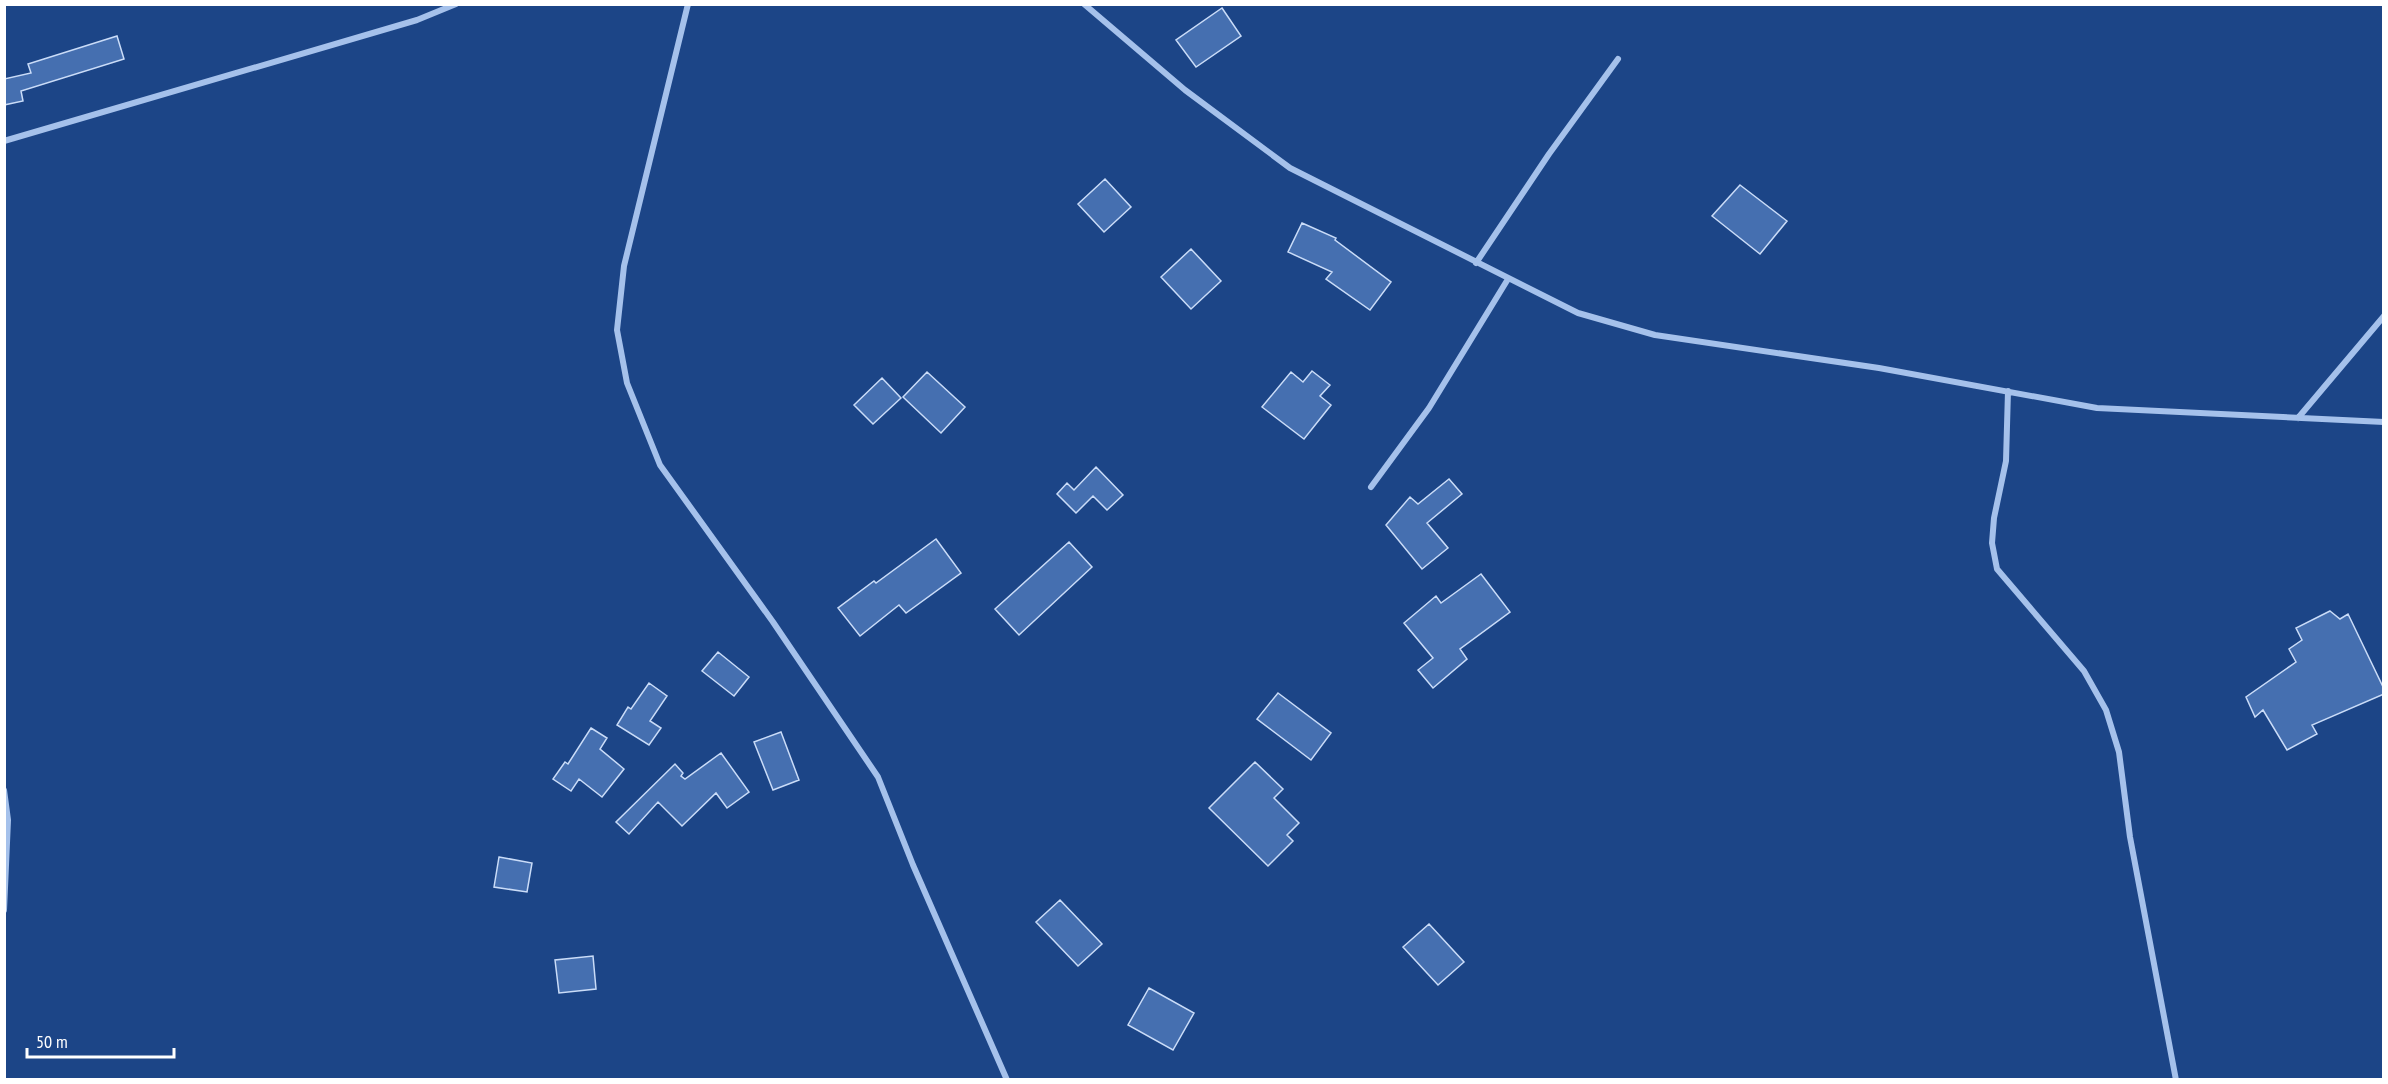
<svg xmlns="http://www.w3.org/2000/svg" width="2388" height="1084" font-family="'PT Sans Narrow',sans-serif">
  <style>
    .building { fill: #456fb0; stroke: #cadcf8; stroke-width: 1.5 }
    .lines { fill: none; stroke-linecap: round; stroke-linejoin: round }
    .street { stroke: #a5c1eb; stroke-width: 6 }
  </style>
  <rect width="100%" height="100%" fill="#1c4587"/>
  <!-- building -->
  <path class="building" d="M1222,8L1241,36L1196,67L1176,40Z
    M117,36L124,59L21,91L23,101L4,105V79L31,73L28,64Z
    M1105,179L1131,207L1104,232L1078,204Z
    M1740,185L1787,221L1760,254L1712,216Z
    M1302,223L1336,238L1335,240L1391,282L1370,310L1326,279L1332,272L1288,252Z
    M1191,249L1221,281L1191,309L1161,277Z
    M1312,371L1330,385L1320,396L1331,405L1304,439L1262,407L1291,372L1303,382Z
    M927,372L965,407L941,433L903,397Z
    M882,378L901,398L873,424L854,405Z
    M1096,467L1123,495L1107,510L1093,496L1076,513L1057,494L1067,483L1074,490Z
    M1449,479L1462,494L1427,523L1448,548L1422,569L1386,525L1410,497L1418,504Z
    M936,539L961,573L906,613L899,605L860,636L838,608L874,581L876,583Z
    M1069,542L1092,567L1019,635L995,609Z
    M1481,574L1510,612L1460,649L1467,659L1433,688L1418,670L1433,658L1404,623L1436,596L1441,603Z
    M2330,611L2340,619L2348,614L2384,689V694L2312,725L2317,734L2287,750L2263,710L2255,717L2246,697L2296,662L2289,649L2302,640L2296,628Z
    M718,652L749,677L734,696L702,671Z
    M649,683L667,696L650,721L661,728L649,745L617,725L628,707L631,709Z
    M1278,693L1331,733L1311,760L1257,719Z
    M591,728L607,738L600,749L624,769L602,797L579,779L571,791L553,779L565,762L568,764Z
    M781,732L799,780L773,790L754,742Z
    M721,753L749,792L727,808L716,793L682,826L658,802L629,834L616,822L675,764L683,773L681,776L685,779Z
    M1255,762L1283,789L1274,798L1299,823L1287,835L1293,841L1268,866L1209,808Z
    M499,857L532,863L527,892L494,887Z
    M1060,900L1102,944L1078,966L1036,922Z
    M1429,924L1464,962L1438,985L1403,947Z
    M593,956L596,989L559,993L555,960Z
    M1149,988L1194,1013L1173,1050L1128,1025Z"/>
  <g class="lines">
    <!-- street -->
    <path class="street" d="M688,4L624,266L617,330L627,383L660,465L773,622L878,777L913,865L1007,1080
      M1084,4L1185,90L1290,168L1578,313L1655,335L1879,368L2097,408L2384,422
      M4,141L417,20L456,4
      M1476,263L1549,154L1618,59
      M2008,391L2006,461L1994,518L1992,543L1997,569L2084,671L2106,710L2119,752L2130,837L2176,1080
      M2298,418L2384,316
      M1371,487L1429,408L1508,279
      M4,790L8,820L4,910"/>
  </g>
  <!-- border -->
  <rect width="2388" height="1084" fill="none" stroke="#ffffff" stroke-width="12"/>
  <!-- scale -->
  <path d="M27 1048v9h147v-9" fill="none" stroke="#ffffff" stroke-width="3"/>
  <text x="36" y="1048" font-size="18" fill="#ffffff" stroke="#1c4587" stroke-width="4.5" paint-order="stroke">50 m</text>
</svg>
